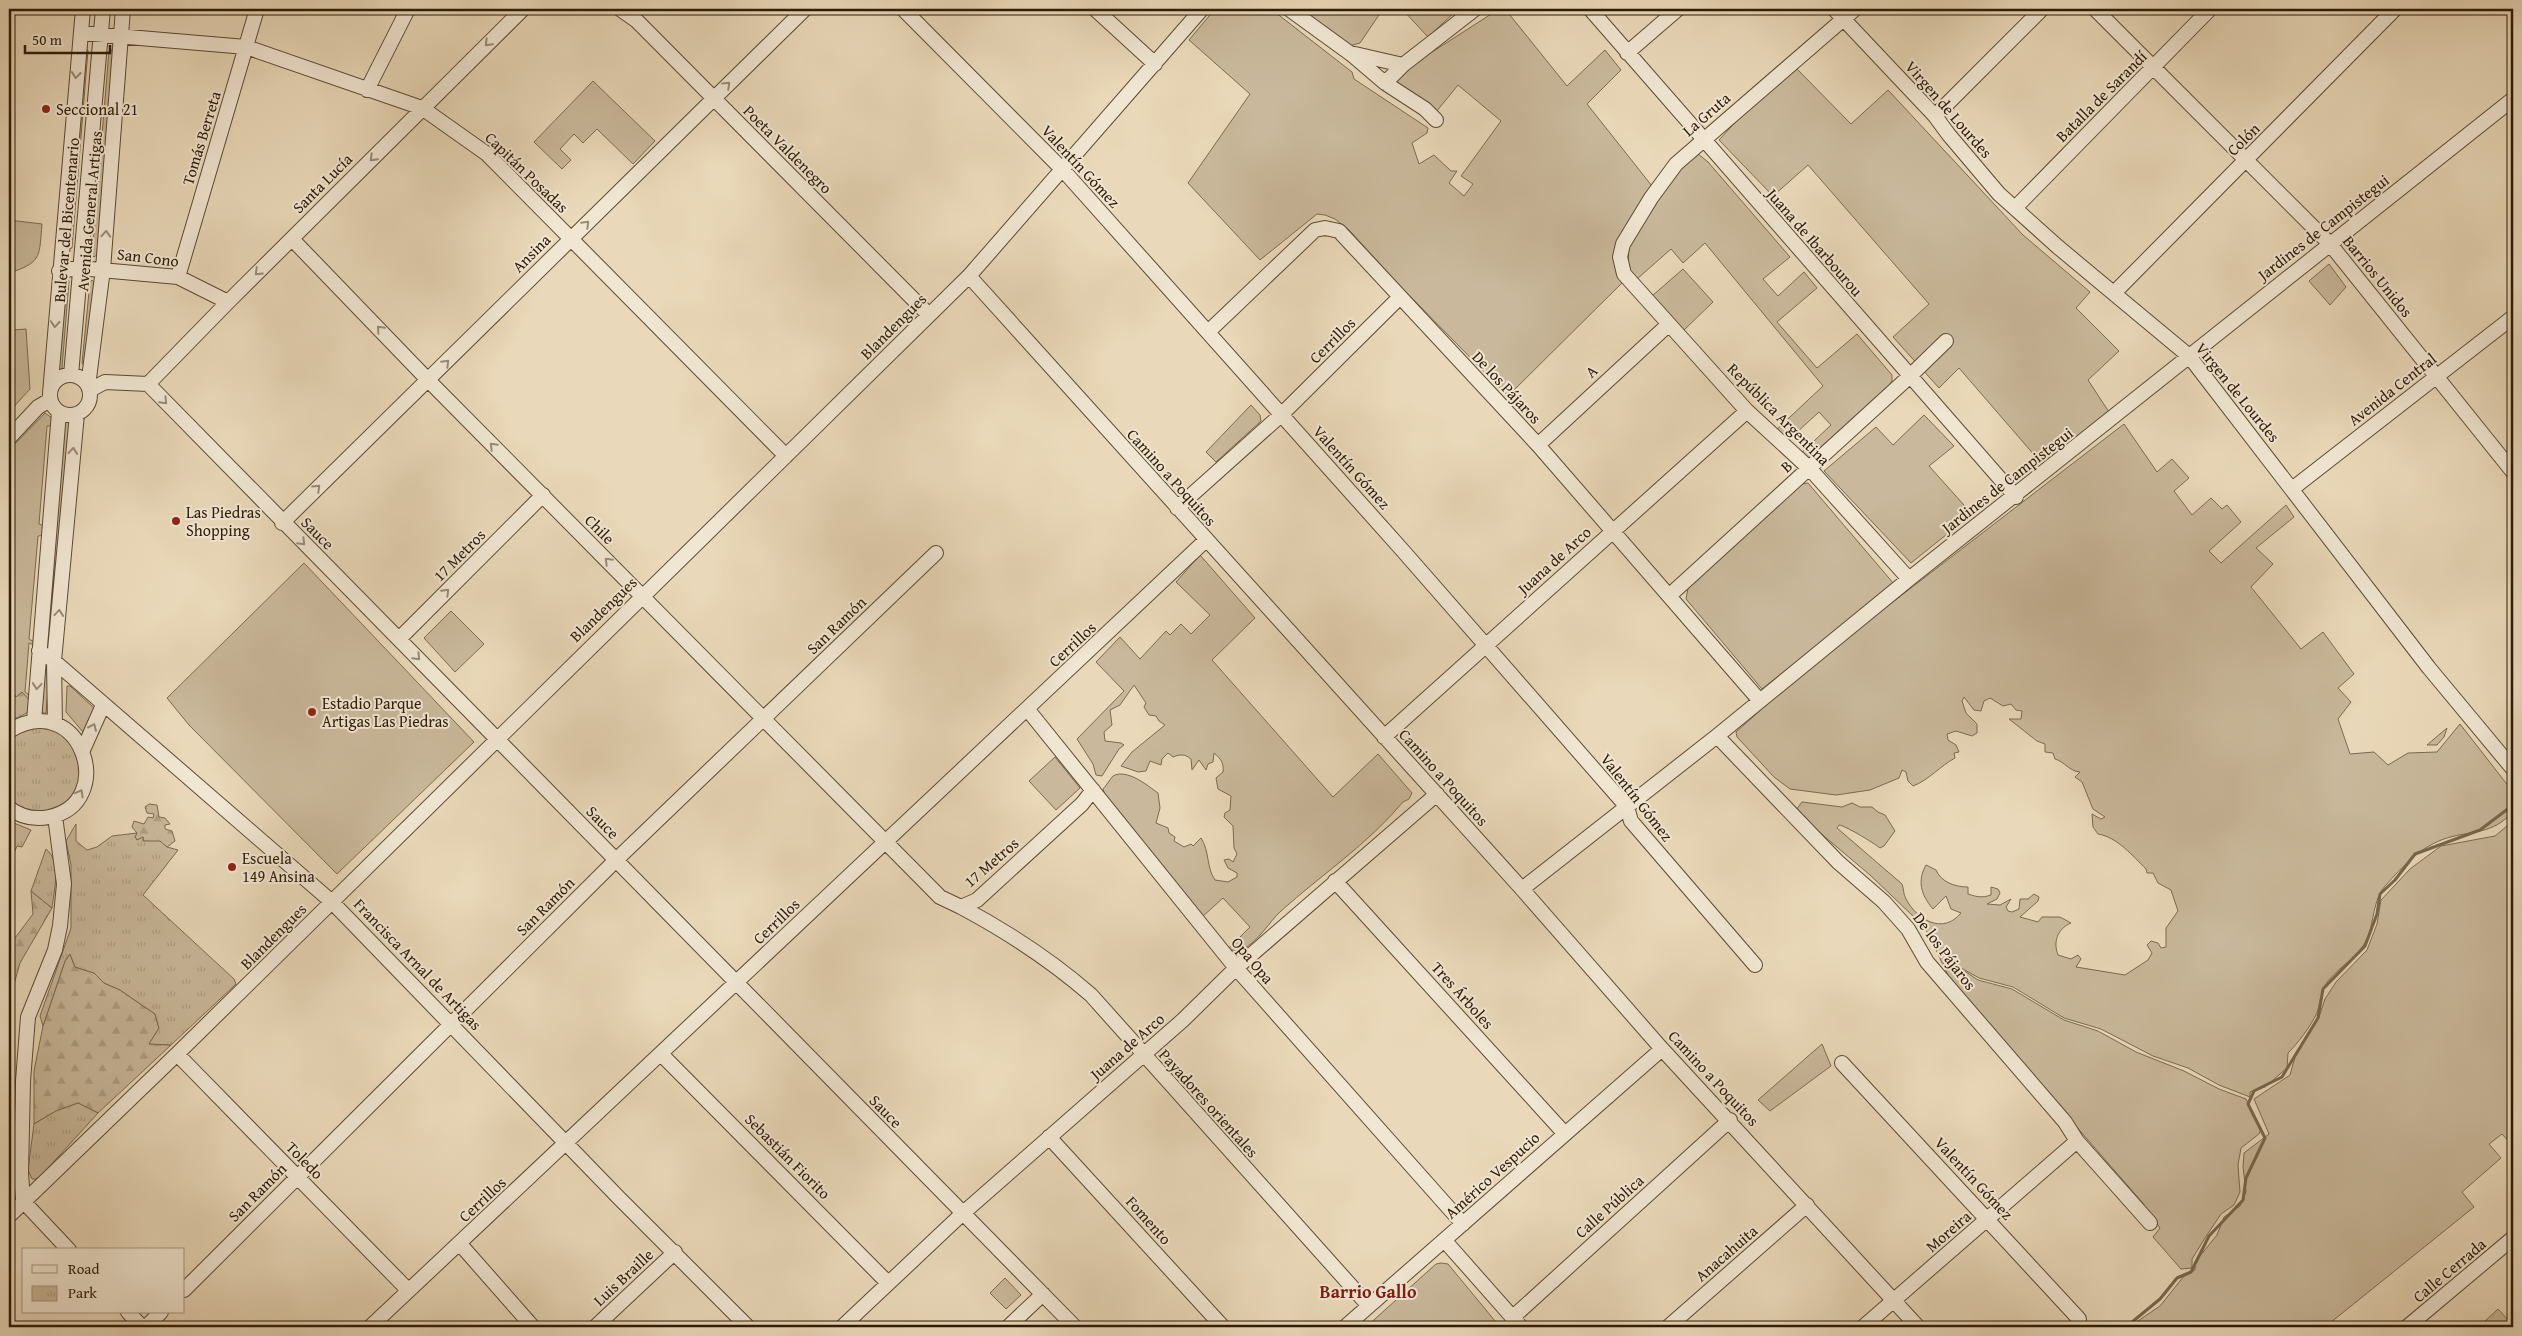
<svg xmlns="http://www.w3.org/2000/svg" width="2522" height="1336" font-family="'Gentium Book Plus',serif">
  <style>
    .grass { fill: #c9b89b; stroke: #7b6a51 }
    .forest { fill: url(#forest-firs); stroke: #7b6a51 }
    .park { fill: url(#park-tufts); stroke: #7b6a51 }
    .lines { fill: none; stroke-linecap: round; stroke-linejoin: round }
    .stream { stroke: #77664d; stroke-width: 3 }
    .minor-casing { stroke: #5c4a34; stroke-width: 16 }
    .minor { stroke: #f1e6d2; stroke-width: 14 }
    .oneway { stroke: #998b77 }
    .poi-dot { fill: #8f2418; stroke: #f1e6d2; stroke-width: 2 }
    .labels { text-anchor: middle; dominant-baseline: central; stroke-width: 4; stroke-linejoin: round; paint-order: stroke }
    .street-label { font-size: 16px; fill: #2d1b07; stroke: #f1e6d2 }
    .poi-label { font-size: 16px; fill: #2d1b07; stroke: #f1e6d2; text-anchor: start }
    .neighbourhood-label { font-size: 18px; font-weight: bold; fill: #7a1f14; stroke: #f1e6d2 }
  </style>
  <defs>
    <pattern id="forest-firs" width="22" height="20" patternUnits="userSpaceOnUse" patternTransform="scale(1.25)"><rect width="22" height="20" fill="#c9b89b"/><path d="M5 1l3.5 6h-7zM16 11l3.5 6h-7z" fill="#ad9e84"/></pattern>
    <pattern id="park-tufts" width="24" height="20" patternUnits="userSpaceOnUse" patternTransform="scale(1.25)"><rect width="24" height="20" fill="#c9b89b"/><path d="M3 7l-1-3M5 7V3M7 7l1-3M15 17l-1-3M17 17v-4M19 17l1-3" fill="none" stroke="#ad9e84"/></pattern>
  </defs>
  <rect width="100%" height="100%" fill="#e9d8b9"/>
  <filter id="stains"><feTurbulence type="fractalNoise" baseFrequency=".004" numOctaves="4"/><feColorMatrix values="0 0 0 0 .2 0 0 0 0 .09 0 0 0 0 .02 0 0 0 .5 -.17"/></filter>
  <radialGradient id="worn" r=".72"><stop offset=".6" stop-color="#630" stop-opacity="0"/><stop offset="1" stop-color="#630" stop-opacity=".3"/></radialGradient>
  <!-- grass -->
  <path class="grass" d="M1215,9H1271L1352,72L1354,79L1428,128L1427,133L1412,143L1419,164L1434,155L1451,171H1457L1449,183L1464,196L1473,184L1461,176L1501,121L1458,85L1436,112L1392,82L1415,63L1499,9H1505L1567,86L1605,50L1621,70L1587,104L1652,186L1615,249L1614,261L1624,281L1508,396L1403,289L1349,230L1335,219L1325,215L1317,214L1260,260L1188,183L1250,94L1189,40Z
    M1301,9H1383L1360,43L1349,46Z
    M1402,9H1458L1428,37Z
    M85,48L88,50L72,248L68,249Z
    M112,50L114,52L97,255L94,257L92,255L109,51Z
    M1797,69L1851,124L1888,90L2023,235L2090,292L2076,308L2119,351L2088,380L2109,412L2042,464L1959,368L1939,388L1893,337L1929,304L1808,165L1773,196L1719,140L1740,117Z
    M593,81L655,141L633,164L597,129L583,143L574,134L560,149L571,160L562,169L534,142Z
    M1693,153H1697L1708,162L1790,257L1763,279L1778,296L1804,272L1817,288L1777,322L1817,368L1857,334L1892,375V381L1887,388L1810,460L1797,457L1831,425L1819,412L1784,444L1774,432L1823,386L1705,243L1683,263L1671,249L1637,279L1628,269L1629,244L1650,207Z
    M9,220L42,224C39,254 43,262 12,272L13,330L26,329L30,389L9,412Z
    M2329,264L2346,287L2330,305L2309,281Z
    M1683,269L1713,302L1683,331L1652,296Z
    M66,279L69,281L62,368L59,371H56Z
    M92,280L95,283L85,368L82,363L90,282Z
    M1251,405L1260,415L1261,421L1216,462L1206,452Z
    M45,413L52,418L54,426H47L39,524L47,527V535L38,536L29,639L36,643V646L29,643L25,692L32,697V703L16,697L9,686V450Z
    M1924,415L1954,446L1929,466L1972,514L1911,563L1824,471L1876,427L1893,445Z
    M64,420H70L53,646L45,640Z
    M2124,424L2157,472L2172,459L2189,478L2174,491L2192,515L2211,498L2222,509L2227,505L2241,522L2209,551L2221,563L2286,505L2294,517L2256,548L2273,564L2251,587L2301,649L2323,632L2354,674L2338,688L2351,702L2338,719L2350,754L2374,752L2388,765L2408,753L2437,752L2460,724L2513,792V812C2491,835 2474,830 2447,838C2421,846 2403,866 2385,886C2373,899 2374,923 2367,939C2358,959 2334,969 2324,987C2320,995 2320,1005 2317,1013C2310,1027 2299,1042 2288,1053L2287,1068L2265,1087L2250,1092V1097L2219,1085L2188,1068L2153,1056L2101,1029L2064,1018L2013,987L1979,978L1963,969L1942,963L1929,934L1914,917L1870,875L1799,815L1796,810L1802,802L1842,807L1852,803L1860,807H1872L1878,812L1885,815L1895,831L1884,846L1880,848C1874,843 1844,825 1839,825L1837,828L1902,884C1904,889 1903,894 1906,899C1917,920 1943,935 1961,913L1951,909L1946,896L1933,909C1921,895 1917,881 1926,865L1936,870C1941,882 1955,887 1968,887V894C1977,897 1982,898 1991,895V887L1998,889L2000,893L1997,899L1987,904L2000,905L2011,899L2006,907L2008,911L2012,912L2019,909L2020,899H2028L2034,894L2039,897L2038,901L2020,917L2038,922L2042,917H2060L2071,923C2057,929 2053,942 2058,955L2071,959L2078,955L2081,959L2076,967L2125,975L2148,960L2152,953L2147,945L2151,941L2158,943L2161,948L2166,947V928L2178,911L2171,890L2158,883L2153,873H2147L2146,869C2133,856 2117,837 2098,834L2093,827L2092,814L2101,819L2105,817L2093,809L2082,782L2075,777L2080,772C2069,771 2065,762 2055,759L2053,753L2045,752V744L2037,741L2009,719H2021L2022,711L2016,710L2011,704L2003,706L1990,698L1984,701L1981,711L1974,710L1964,697L1962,701L1966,713L1977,724V733L1972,736L1956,731L1947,734L1948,740L1956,745L1959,752L1954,753L1955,758C1940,766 1929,780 1913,786L1908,781L1906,772L1902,770L1899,778L1870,790L1836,795L1790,789L1774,777L1737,737L1736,732L1811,665Z
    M1808,483L1894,584L1762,689L1686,599L1688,588L1802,484Z
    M1200,555L1255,618L1212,660L1333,797L1378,754L1412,793L1409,799L1403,802C1368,844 1321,875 1281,911C1269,922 1258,942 1243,949C1237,951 1233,951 1228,949L1250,927L1223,898L1202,917L1105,795L1103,789C1106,786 1110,779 1113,776C1127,768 1148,786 1158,793L1160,808L1156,823L1168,828L1169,833L1175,837L1174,841L1184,847L1191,844L1193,846L1201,838C1210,852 1206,867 1215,880L1228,882L1237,877V873L1228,868L1224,860L1229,859L1233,862L1237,854L1234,848L1233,826L1224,817L1225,813L1230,810L1231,796L1218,789L1216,778L1223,772C1224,763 1221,759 1214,753L1213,762L1208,764L1206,770L1199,760L1192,770L1191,759C1185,754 1180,754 1173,757L1168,753L1162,759L1161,765L1150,761L1146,771L1138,772L1121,766L1132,752L1165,725L1159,721L1156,716L1149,715L1144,707L1146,703L1134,685L1120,705L1110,710L1112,725L1104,732L1105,741L1121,743L1124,745L1119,749L1102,776L1096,775L1093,764L1077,739L1124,691L1096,662L1120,637L1140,659L1166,631L1170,635L1181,624L1191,634L1210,615L1176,582Z
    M304,563L474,742L337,874L189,725L167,698Z
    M451,611L484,644L455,672L424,638Z
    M45,662L50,664L46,713H41Z
    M67,686H70L94,708L83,732L66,712Z
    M2447,728L2444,737L2437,745H2427Z
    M1055,757L1080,788L1056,810L1029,781Z
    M2513,821V1146L2502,1134L2489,1144L2501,1158L2462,1192L2474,1207L2325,1327H2129L2160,1306L2184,1276L2195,1270V1262L2217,1235L2224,1217L2240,1206L2246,1192L2243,1167L2244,1153L2269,1134L2254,1099L2290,1075L2295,1057L2319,1017L2325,999L2336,982L2367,950L2377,924L2381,900L2410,869L2441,846L2495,836Z
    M1943,964L1963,970L1978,980L2012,989L2064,1020L2098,1031L2136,1052L2184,1071L2219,1089L2246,1099L2261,1129L2259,1134L2241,1148L2238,1165L2240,1192L2234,1205L2221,1214L2205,1238L2192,1259V1268L2181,1269L2153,1237L2160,1228L2142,1202L1952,984Z
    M1822,1044L1831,1066L1770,1111L1758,1100Z
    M1441,1263L1448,1264L1500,1327H1366L1436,1264Z
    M1005,1278L1021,1295L1006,1309L990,1293Z
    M2498,1309L2508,1320L2513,1316V1327H2486L2483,1323Z"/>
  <!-- forest -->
  <path class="forest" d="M9,686L16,697L22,692L32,703L28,712L18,718L9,717Z
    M149,804L157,805L159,817L165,818L170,824L165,825V829L172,831L175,841L167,847L160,842L143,841V837L137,840L135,837L137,833L132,827L134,821L144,824L148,817L153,818L154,814L147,813L145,807Z
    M31,891L52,908L20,963L9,1002V946L33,914Z
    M70,954L75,967L94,973L104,983L120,990L155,1014L159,1028L149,1044L171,1045L98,1113L78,1103L56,1111L34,1124V1071L43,1026L65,961Z"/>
  <!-- park -->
  <path class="park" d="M19,728C32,729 51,727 62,732C68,735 70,741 72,747C75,753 79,759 80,765C86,803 37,829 9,801V737Z
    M9,821L31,830L22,847L17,846L9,865Z
    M76,824V841L87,850L97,847L112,836L137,833L135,837L137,840L143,837V841H160L167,847L178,850L143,895L234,979L236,984L171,1045L149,1044L159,1028L155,1014L120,990L104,983L94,973L75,967L70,954L65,961L43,1026L40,1016L71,928V865L66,841Z
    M46,849C62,862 54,890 52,908L31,891Z
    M78,1103L98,1113L38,1179H32L28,1170L34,1124L56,1111Z"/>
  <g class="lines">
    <!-- stream -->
    <path class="stream" d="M2126,1327L2160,1299L2177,1278L2191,1272L2209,1236L2243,1200L2246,1178L2265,1138L2248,1104L2254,1091L2282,1077L2318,1018L2323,989L2365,946L2377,914L2380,894L2395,880L2415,854L2480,830L2513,805"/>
    <defs>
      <path id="minor" d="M620,9L637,21L929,315
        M903,9L1063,170L1404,552L1627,807L1631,821L1755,965
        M1095,9L1155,64
        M1289,9L1351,54L1385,83L1425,109L1436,120
        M1590,9L2016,497
        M1834,9L1935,116L1949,135L1999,194L2058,247L2189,356L2429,668L2513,769
        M1855,9L1676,164L1651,198L1623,244L1620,257L1624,274L1747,411L1810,469L1909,579
        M2095,9L2330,244L2513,472
        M81,33L246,47L422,108L487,154L786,456
        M1627,53L1678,9
        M1355,54L1403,65
        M1385,83L1403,65L1475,9
        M367,90L408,9
        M1935,116L2042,9
        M2016,207L2210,9
        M292,239L428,380L940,897L961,907L977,900L1082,804L1093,790
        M59,271L79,268L178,277L228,302
        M969,276L1522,889L1662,1049L1918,1327
        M178,277L257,9
        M2115,292L2395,9
        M1208,332L1315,230L1325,228L1339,231L1538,445L1760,701
        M50 395a20 20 0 1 1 40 0a20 20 0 1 1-40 0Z
        M71,375L103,9
        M148,384L228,302L523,9
        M88,386L103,269L123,9
        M90,390L105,382L148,384L1075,1327
        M50,393L83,9
        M9,438L38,407L50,400
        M1538,445L1669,324
        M2292,489L2513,317
        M1177,508L1282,414L1400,297
        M282,523L805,9
        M1670,595L1910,376L1946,341
        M399,639L543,495
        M39,651L54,661L332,902L619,1198L748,1327
        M1028,710L1236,968L1463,1224
        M34,721L59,412
        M55,724L54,661L77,414
        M9,731C81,687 119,803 49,817C34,820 21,817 9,808
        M1717,736L1838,862L1884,902L1908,929L1927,962L2065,1122L2077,1141L2150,1223
        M1384,737L1747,411
        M83,750L103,705
        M55,816L64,884L60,926L55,950L28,1017L23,1081L21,1173L23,1201L69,1250
        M1335,881L1565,1134
        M1522,889L1717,736L1909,579L2513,99
        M961,907C1006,931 1052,961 1091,995L1369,1306
        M177,1054L408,1290
        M662,1055L888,1283
        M1842,1063L2079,1319
        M1049,1137L1223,1327
        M9,1216L177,1054L969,276L1202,9
        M1445,1241L1521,1327
        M460,1244L533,1327
        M184,1290L616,860L936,553
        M128,1312L142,1327
        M1512,1318L1730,1120
        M146,1327L161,1312
        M370,1327L1206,540
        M595,1327L675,1252
        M842,1327L962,1214L1183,1020L1236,968L1437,794
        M1008,1327L1043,1294
        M1345,1327L1662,1049
        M1668,1327L1807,1205
        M1863,1327L2077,1141
        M2407,1327L2513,1238"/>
    </defs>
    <!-- minor casing -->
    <use href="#minor" class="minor-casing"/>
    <!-- minor -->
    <use href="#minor" class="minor"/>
  </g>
  <!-- one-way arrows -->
  <defs><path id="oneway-chevron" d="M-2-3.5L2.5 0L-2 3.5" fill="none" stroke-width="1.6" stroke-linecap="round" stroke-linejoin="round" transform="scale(1.25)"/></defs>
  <g class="oneway">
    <use href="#oneway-chevron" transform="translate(488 43) rotate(135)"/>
    <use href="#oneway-chevron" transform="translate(76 75) rotate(96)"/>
    <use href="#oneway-chevron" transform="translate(727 85) rotate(-44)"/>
    <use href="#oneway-chevron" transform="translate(373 158) rotate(135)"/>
    <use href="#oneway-chevron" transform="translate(586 224) rotate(-45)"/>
    <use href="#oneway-chevron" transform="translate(106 234) rotate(-86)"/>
    <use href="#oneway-chevron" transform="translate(258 272) rotate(136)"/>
    <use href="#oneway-chevron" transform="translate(55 324) rotate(94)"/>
    <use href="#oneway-chevron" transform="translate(380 329) rotate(-133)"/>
    <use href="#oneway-chevron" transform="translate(446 363) rotate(-45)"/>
    <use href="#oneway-chevron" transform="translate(164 401) rotate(46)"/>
    <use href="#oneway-chevron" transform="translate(493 446) rotate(-135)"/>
    <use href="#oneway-chevron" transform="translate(73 451) rotate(-85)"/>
    <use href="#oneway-chevron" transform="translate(317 488) rotate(-44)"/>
    <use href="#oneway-chevron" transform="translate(302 542) rotate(45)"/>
    <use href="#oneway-chevron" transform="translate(608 561) rotate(-135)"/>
    <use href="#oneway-chevron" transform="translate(446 592) rotate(-45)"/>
    <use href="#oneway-chevron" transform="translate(59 613) rotate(-85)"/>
    <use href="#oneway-chevron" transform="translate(417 657) rotate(46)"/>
    <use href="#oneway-chevron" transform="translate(37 686) rotate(95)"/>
    <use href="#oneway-chevron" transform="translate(93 727) rotate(-66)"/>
    <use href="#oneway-chevron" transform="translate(80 793) rotate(-61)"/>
  </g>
  <!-- markers -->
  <g class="poi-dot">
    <circle cx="46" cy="109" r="5"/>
    <circle cx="176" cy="521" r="5"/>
    <circle cx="312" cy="712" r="5"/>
    <circle cx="232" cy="867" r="5"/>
  </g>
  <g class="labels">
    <!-- street labels -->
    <g class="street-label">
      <text transform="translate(2101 96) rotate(-45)">Batalla de Sarandí</text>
      <text transform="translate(1949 109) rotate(49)">Virgen de Lourdes</text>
      <text transform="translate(1706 114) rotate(-41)">La Gruta</text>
      <text transform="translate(201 138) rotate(-73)">Tomás Berreta</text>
      <text transform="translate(2243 139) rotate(-45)">Colón</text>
      <text transform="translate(788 149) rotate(45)">Poeta Valdenegro</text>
      <text transform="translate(1081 166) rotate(47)">Valentín Gómez</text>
      <text transform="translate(527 172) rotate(44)">Capitán Posadas</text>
      <text transform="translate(322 183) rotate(-45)">Santa Lucía</text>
      <text transform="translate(89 211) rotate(-85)">Avenida General Artigas</text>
      <text transform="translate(66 220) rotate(-85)">Bulevar del Bicentenario</text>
      <text transform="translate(2323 227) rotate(-38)">Jardines de Campistegui</text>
      <text transform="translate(1815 242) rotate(49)">Juana de Ibarbourou</text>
      <text transform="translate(531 253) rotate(-45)">Ansina</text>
      <text transform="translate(148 257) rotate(7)">San Cono</text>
      <text transform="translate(2378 276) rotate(51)">Barrios Unidos</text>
      <text transform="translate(893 326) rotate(-45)">Blandengues</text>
      <text transform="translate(1332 340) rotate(-45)">Cerrillos</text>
      <text transform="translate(1591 371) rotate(-43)">A</text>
      <text transform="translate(1507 387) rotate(47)">De los Pájaros</text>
      <text transform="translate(2392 389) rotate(-38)">Avenida Central</text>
      <text transform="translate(2238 392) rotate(51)">Virgen de Lourdes</text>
      <text transform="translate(1779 414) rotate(45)">República Argentina</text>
      <text transform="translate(1786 466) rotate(-42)">B</text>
      <text transform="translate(1352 467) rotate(48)">Valentín Gómez</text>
      <text transform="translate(1172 477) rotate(48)">Camino a Poquitos</text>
      <text transform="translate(2007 480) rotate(-38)">Jardines de Campistegui</text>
      <text transform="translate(600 529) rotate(45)">Chile</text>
      <text transform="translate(318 533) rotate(45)">Sauce</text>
      <text transform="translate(459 555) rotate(-45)">17 Metros</text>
      <text transform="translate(1554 560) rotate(-42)">Juana de Arco</text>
      <text transform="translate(603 609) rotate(-44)">Blandengues</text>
      <text transform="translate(836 625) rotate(-44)">San Ramón</text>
      <text transform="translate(1072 644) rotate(-43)">Cerrillos</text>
      <text transform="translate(1444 777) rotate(48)">Camino a Poquitos</text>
      <text transform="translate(1637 797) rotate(52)">Valentín Gómez</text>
      <text transform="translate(603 822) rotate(46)">Sauce</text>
      <text transform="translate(991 862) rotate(-41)">17 Metros</text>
      <text transform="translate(545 906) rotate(-45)">San Ramón</text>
      <text transform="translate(776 921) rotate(-44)">Cerrillos</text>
      <text transform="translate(273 936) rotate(-45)">Blandengues</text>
      <text transform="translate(1945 951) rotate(53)">De los Pájaros</text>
      <text transform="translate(1253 960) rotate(50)">Opa Opa</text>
      <text transform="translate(418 964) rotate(46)">Francisca Arnal de Artigas</text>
      <text transform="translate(1463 995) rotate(48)">Tres Árboles</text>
      <text transform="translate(1127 1046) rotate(-41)">Juana de Arco</text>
      <text transform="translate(1714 1078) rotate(47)">Camino a Poquitos</text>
      <text transform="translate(1209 1103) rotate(48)">Payadores orientales</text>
      <text transform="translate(886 1111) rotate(46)">Sauce</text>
      <text transform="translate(788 1156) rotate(45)">Sebastián Fiorito</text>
      <text transform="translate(305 1160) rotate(46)">Toledo</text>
      <text transform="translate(1492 1175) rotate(-42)">Américo Vespucio</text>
      <text transform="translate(1974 1178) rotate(47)">Valentín Gómez</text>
      <text transform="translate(257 1192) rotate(-45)">San Ramón</text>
      <text transform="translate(482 1199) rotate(-43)">Cerrillos</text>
      <text transform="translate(1609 1206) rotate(-42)">Calle Pública</text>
      <text transform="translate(1149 1220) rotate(48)">Fomento</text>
      <text transform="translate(1948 1231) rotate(-41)">Moreira</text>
      <text transform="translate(1726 1253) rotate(-41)">Anacahuita</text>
      <text transform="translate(2449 1270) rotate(-40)">Calle Cerrada</text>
      <text transform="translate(623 1277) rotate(-43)">Luis Braille</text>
    </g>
    <!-- poi labels -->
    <g class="poi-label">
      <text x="56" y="109">Seccional 21</text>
      <text x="186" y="512">Las Piedras<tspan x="186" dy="18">Shopping</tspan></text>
      <text x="322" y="703">Estadio Parque<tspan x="322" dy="18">Artigas Las Piedras</tspan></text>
      <text x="242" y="858">Escuela<tspan x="242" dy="18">149 Ansina</tspan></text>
    </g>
    <!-- neighbourhood labels -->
    <g class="neighbourhood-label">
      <text x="1368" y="1291">Barrio Gallo</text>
    </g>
  </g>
  <!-- margin -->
  <rect width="2522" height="1336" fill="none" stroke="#e9d8b9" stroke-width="30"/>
  <rect x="10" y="10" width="2502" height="1316" fill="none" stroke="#2d1b07" stroke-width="2.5"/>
  <rect x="15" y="15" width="2492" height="1306" fill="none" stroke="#2d1b07"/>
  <!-- legend -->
  <rect x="22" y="1248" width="162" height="65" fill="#f1e6d2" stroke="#a39581"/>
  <rect x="32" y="1265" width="25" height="8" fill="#f1e6d2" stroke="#a39581"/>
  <text x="68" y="1274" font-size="15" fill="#2d1b07">Road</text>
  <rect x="32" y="1286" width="25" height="15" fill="url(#park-tufts)" stroke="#a39581"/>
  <text x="68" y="1298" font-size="15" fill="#2d1b07">Park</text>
  <!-- scale -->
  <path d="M25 45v8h85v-8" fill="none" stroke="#2d1b07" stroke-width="2.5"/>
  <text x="32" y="45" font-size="15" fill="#2d1b07" stroke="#f1e6d2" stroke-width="4" paint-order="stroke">50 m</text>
  <rect width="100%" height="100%" filter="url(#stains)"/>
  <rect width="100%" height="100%" fill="url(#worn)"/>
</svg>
